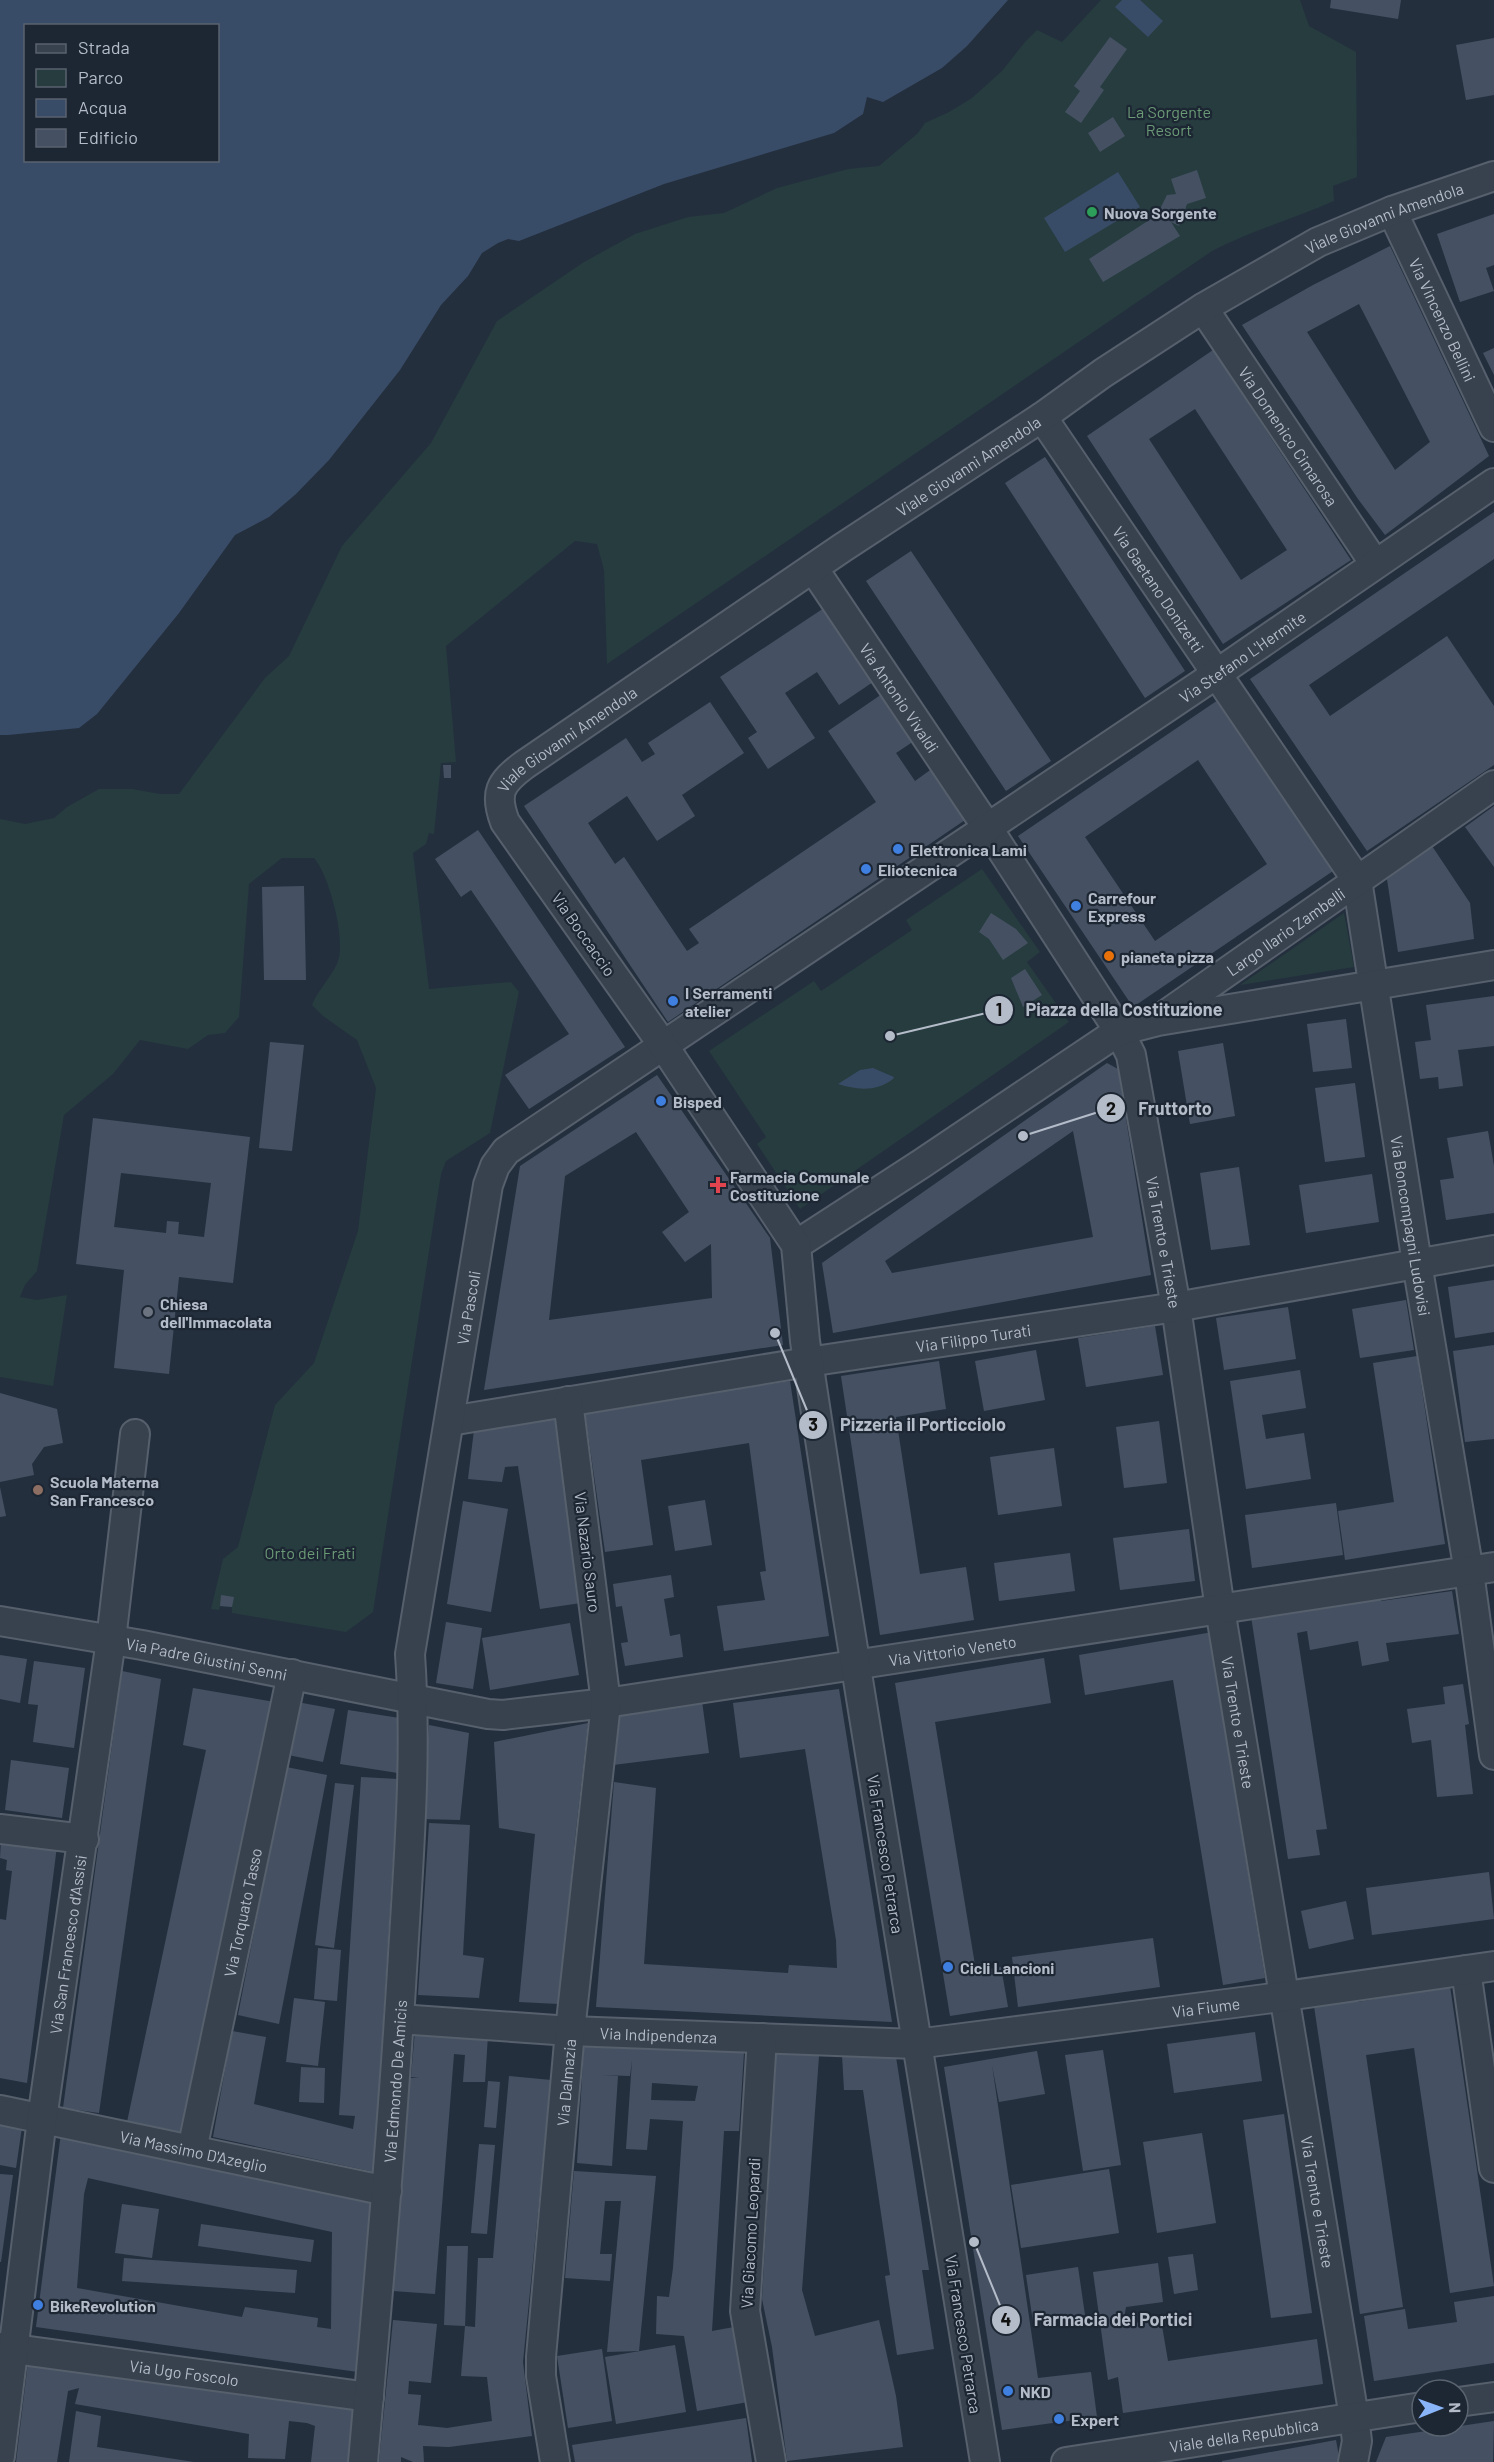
<svg xmlns="http://www.w3.org/2000/svg" width="1494" height="2462" font-family="Barlow,sans-serif">
  <style>
    .green { fill: #263c3f }
    .water { fill: #394c67; fill-rule: evenodd }
    .building { fill: #455162; fill-rule: evenodd }
    .lines { fill: none; stroke-linecap: round; stroke-linejoin: round }
    .minor-casing { stroke: #565f6c; stroke-width: 32 }
    .minor { stroke: #38414e; stroke-width: 28 }
    .leisure-dot { fill: #2e9e5b; stroke: #1d2633; stroke-width: 2 }
    .shop-dot { fill: #3f7fe0; stroke: #1d2633; stroke-width: 2 }
    .food-dot { fill: #e8710a; stroke: #1d2633; stroke-width: 2 }
    .health-dot { fill: #e0444e; stroke: #1d2633; stroke-width: 2 }
    .worship-dot { fill: #6b7280; stroke: #1d2633; stroke-width: 2 }
    .education-dot { fill: #8d6e63; stroke: #1d2633; stroke-width: 2 }
    .labels { text-anchor: middle; dominant-baseline: central; stroke-width: 4.5; stroke-linejoin: round; paint-order: stroke }
    .park-label { font-size: 16px; fill: #6b9a76; stroke: #1d2633 }
    .poi-label { font-size: 16px; font-weight: bold; fill: #b4bcc9; stroke: #1d2633; text-anchor: start }
    .street-label { font-size: 16px; fill: #b4bcc9; stroke: #1d2633 }
    .leader { fill: none; stroke: #b4bcc9; stroke-width: 2 }
    .callout-dot { fill: #b4bcc9; stroke: #1d2633; stroke-width: 2 }
    .mark-label { font-size: 18px; text-anchor: middle; font-weight: bold; fill: #111 }
    .callout-label { font-size: 18px; text-anchor: middle; font-weight: bold; fill: #b4bcc9; stroke: #1d2633; stroke-width: 4.5; stroke-linejoin: round; paint-order: stroke }
  </style>
  <rect width="100%" height="100%" fill="#242f3e"/>
  <!-- green -->
  <path class="green" d="M1101,0H1300L1309,26L1356,52L1357,177L1333,186L1334,201C1293,219 1251,231 1212,251L607,664L604,570L597,544L575,541L446,646L456,762L441,763L434,834L429,833L426,844L413,853L429,989L511,982L519,992L490,1133L446,1161L441,1174L373,1612L346,1632L232,1613V1607L220,1606L219,1610L211,1609L223,1559L238,1547L275,1405L314,1363L358,1231L376,1088L357,1040L323,1016L312,1005C318,990 335,972 338,961C346,938 329,875 314,858H282L249,884L239,1017L225,1033L208,1035L188,1049L140,1040L113,1074L64,1115L37,1271L25,1285L20,1297L37,1300L67,1295L53,1386L0,1377V819L25,824L54,818L67,807L99,789H132L160,794H179L265,678L289,656L342,546L431,443L497,321L584,262L635,234L688,217L724,213L777,188L848,169L879,166L918,133L925,123L949,112L972,98L1002,71L1025,42L1037,30L1062,42Z
    M982,869L1040,952L1027,962L1069,1022L800,1209L757,1144L766,1137L709,1051L814,981L821,991L912,930L906,920Z
    M1344,913L1354,967L1240,985Z"/>
  <!-- water -->
  <path class="water" d="M0,0H1008L967,46L942,68L883,102L867,97L863,114L834,133L664,184L519,241L508,239L498,243L482,253L468,276L441,305L400,370L329,460L296,494L269,517L235,535L179,613L97,714L79,728L8,735H0ZM26,26H218V160H26Z
    M1122,0H1140L1163,21L1148,37L1115,7Z
    M1118,172L1140,207L1065,252L1044,218Z
    M873,1068L894,1077L893,1079C876,1092 857,1090 838,1084L860,1070Z"/>
  <!-- building -->
  <path class="building" d="M1331,0H1401L1398,19L1330,8Z
    M1110,37L1127,49L1100,87L1104,90L1081,123L1065,112L1080,91L1074,86Z
    M1494,38V95L1466,100L1456,45Z
    M1113,117L1125,136L1100,152L1088,133Z
    M1197,170L1206,198L1187,204L1179,226L1171,222L1180,236L1103,282L1089,259L1157,215L1167,195L1176,194L1171,179Z
    M1494,214V265L1486,268L1494,291L1460,302L1437,234Z
    M1390,246L1489,456L1385,535L1358,499L1242,325L1313,285ZM1359,304L1430,442L1395,470L1307,332Z
    M1494,348V375L1483,353Z
    M1213,350L1351,560L1223,644L1087,436ZM1195,409L1287,550L1241,580L1149,439Z
    M1045,457L1185,671L1145,698L1005,483Z
    M1494,512V559L1309,685L1330,716L1447,636L1494,706V765L1367,851L1250,679Z
    M911,551L1051,761L1006,791L866,581Z
    M824,608L873,682L839,705L817,672L785,693L815,738L768,769L748,738L757,732L720,677Z
    M882,694L914,741L896,753L915,781L933,768L968,818L668,1022L524,806L626,738L642,762L655,754L648,743L710,702L744,753L682,795L695,816L657,841L627,796L588,823L615,864L624,857L687,951L699,943L689,929L876,802L828,731Z
    M1218,700L1333,871L1133,1007L1018,836ZM1198,760L1267,864L1155,941L1085,837Z
    M443,765H451V778H444Z
    M1494,806V867L1465,827Z
    M478,830L625,1047L529,1109L505,1075L569,1034L471,890L461,897L435,859Z
    M1432,846L1470,903L1474,939L1398,952L1387,879Z
    M304,886L306,980H264L262,887Z
    M991,913L1016,929L1028,943L1003,960L989,939L979,932Z
    M1025,969L1042,995L1023,1007L1011,978Z
    M1494,996V1046L1458,1050L1463,1086L1439,1089L1438,1077L1420,1079L1415,1042L1431,1040L1426,1005Z
    M1346,1019L1352,1068L1313,1072L1307,1024Z
    M270,1042L304,1045L292,1151L259,1148Z
    M1223,1043L1235,1116L1190,1124L1178,1051Z
    M1107,1063L1118,1069L1151,1275L833,1333L822,1263ZM1073,1131L1093,1237L892,1273L885,1261Z
    M657,1075L770,1238L783,1345L484,1390L520,1166ZM636,1132L689,1212L662,1232L685,1262L711,1244L712,1298L549,1320L565,1176Z
    M1355,1083L1365,1157L1325,1162L1315,1088Z
    M93,1118L250,1137L233,1283L179,1277L169,1374L114,1368L124,1270L76,1264ZM121,1173L211,1183L204,1237L178,1234L179,1222L167,1221L166,1233L114,1227Z
    M1488,1131L1494,1166V1213L1446,1220L1440,1180L1454,1178L1447,1138Z
    M1239,1167L1250,1245L1211,1250L1200,1173Z
    M1372,1174L1379,1222L1306,1233L1299,1185Z
    M1494,1280V1332L1455,1338L1448,1287Z
    M1406,1300L1414,1350L1360,1358L1352,1309Z
    M1288,1307L1296,1359L1224,1370L1216,1318Z
    M1155,1326L1163,1375L1086,1387L1078,1338Z
    M1494,1345V1439L1465,1442L1453,1351Z
    M1036,1350L1045,1400L984,1411L975,1361Z
    M1417,1356L1445,1544L1345,1560L1338,1511L1394,1502L1373,1363Z
    M939,1361L946,1409L896,1417L920,1574L966,1567L974,1620L880,1635L841,1376Z
    M1300,1370L1306,1408L1262,1415L1266,1439L1304,1433L1311,1479L1246,1489L1230,1381Z
    M790,1381L829,1636L724,1651L717,1606L765,1600L760,1572L766,1571L749,1443L641,1460L653,1545L605,1552L585,1413Z
    M0,1393L57,1409L63,1443L44,1447L32,1464L34,1475L0,1482Z
    M556,1415L560,1463L581,1603L540,1609L518,1466L505,1467L502,1482L468,1479L474,1430Z
    M1159,1421L1167,1483L1124,1488L1116,1427Z
    M1054,1448L1062,1506L998,1515L990,1457Z
    M0,1487L6,1516L0,1517Z
    M705,1500L712,1545L675,1551L668,1506Z
    M463,1501L508,1509L491,1612L447,1604Z
    M1336,1503L1343,1555L1252,1568L1245,1515Z
    M1189,1529L1195,1581L1120,1590L1113,1538Z
    M1070,1553L1075,1591L999,1601L994,1563Z
    M671,1575L674,1597L664,1599L670,1636L680,1634L683,1657L625,1666L621,1643L628,1642L622,1606L616,1607L613,1584Z
    M1452,1591L1459,1634L1386,1643L1389,1661L1362,1666L1358,1641L1310,1650L1307,1631L1297,1633L1327,1829L1316,1830L1320,1855L1288,1859L1251,1616L1380,1597L1381,1601Z
    M221,1595L234,1597L232,1607L220,1606Z
    M446,1622L482,1628L473,1689L436,1683Z
    M570,1623L579,1675L490,1690L482,1638Z
    M1207,1633H1209L1265,1978L1223,1985L1173,1680L1085,1695L1079,1655Z
    M0,1655L27,1659L20,1703L0,1699Z
    M1044,1658L1051,1703L935,1722L976,1971L1001,1967L1008,2007L950,2016L895,1683Z
    M34,1661L85,1668L74,1748L33,1742L38,1705L28,1704Z
    M122,1671L161,1679L99,2113L63,2108Z
    M1463,1684L1469,1724L1465,1725L1473,1794L1437,1797L1431,1740L1412,1743L1407,1709L1445,1704L1443,1687Z
    M193,1688L275,1702L183,2133L127,2122L206,1750L183,1745Z
    M839,1689L892,2022L596,2007L614,1782L656,1788L644,1964L788,1973L789,1965L837,1968L836,1940L805,1749L740,1758L733,1703Z
    M702,1701L709,1753L613,1765L619,1713Z
    M297,1702L335,1709L323,1762L288,1755Z
    M348,1710L406,1719L398,1773L340,1764Z
    M588,1723L575,1838L559,2004L519,2002L535,1834L499,1828L494,1742Z
    M429,1725L469,1733L460,1820L422,1819Z
    M11,1760L69,1768L62,1818L5,1810Z
    M286,1767L327,1775L279,2024L238,2015Z
    M361,1777L398,1779L374,2172L213,2137L232,2031L266,2037L254,2104L353,2129L355,2116L339,2115Z
    M335,1783L354,1785L334,1948L315,1945Z
    M429,1823L470,1825L463,1955L484,1958L479,1998L418,1995Z
    M1,1840L57,1846L27,2083L0,2078V1919L6,1920L12,1871L6,1870L7,1860L0,1858Z
    M1489,1872L1494,1919L1372,1935L1366,1888Z
    M1346,1901L1354,1939L1309,1949L1301,1911Z
    M1153,1938L1160,1987L1018,2007L1012,1957Z
    M318,1948L341,1950L337,2001L314,1999Z
    M1450,1986L1494,2286L1450,2293L1414,2048L1366,2055L1403,2307L1360,2314L1314,2006L1357,1999L1358,2002Z
    M294,1998L325,2002L318,2066L286,2062Z
    M415,2031L488,2035L485,2082H463L465,2055L454,2054L435,2294L393,2291L410,2078H419L411,2077Z
    M1255,2032L1262,2081L1174,2093L1167,2044Z
    M584,2044L744,2052L739,2131H724L712,2331L734,2327L748,2402L697,2411L684,2336L656,2334L657,2296L669,2297L673,2268L683,2121L650,2119L647,2150L626,2149L632,2060L630,2076L602,2075L618,2076L612,2166L577,2163ZM652,2083L698,2086L695,2101L651,2100Z
    M1103,2050L1121,2165L1083,2171L1065,2055Z
    M1037,2051L1045,2094L999,2102L992,2065L1038,2378L1091,2372L1097,2417L1002,2430L944,2067Z
    M776,2053L819,2056L802,2290L815,2336L879,2320L896,2396L903,2447L787,2461L772,2347L762,2299Z
    M842,2055L896,2057L929,2270H922L934,2349L897,2355L885,2276L890,2275L863,2090H844Z
    M301,2067L325,2068L324,2103L299,2102Z
    M509,2076L551,2080L523,2362L532,2436L449,2447L423,2446L424,2462H413L401,2457V2462H379L393,2320L437,2324L431,2383L409,2381L408,2394L421,2395L418,2425L447,2428L492,2421L487,2377L461,2376L465,2326L475,2327L478,2258H493Z
    M488,2081L500,2082L496,2128L484,2127Z
    M1284,2114L1312,2313L1271,2318L1243,2120Z
    M0,2124L22,2127L16,2168L0,2165Z
    M61,2133L373,2195L358,2372L36,2327ZM88,2178L332,2232L331,2329L317,2327L318,2318L245,2307L242,2317L77,2288L84,2194Z
    M1202,2133L1216,2223L1157,2233L1143,2142Z
    M479,2144L495,2145L487,2234L471,2233Z
    M1109,2169L1119,2233L1021,2248L1011,2185Z
    M574,2171L656,2176L639,2351L607,2352L621,2201H605L600,2254H612L610,2281L565,2278Z
    M0,2174L13,2175L1,2262H0Z
    M122,2204L159,2209L152,2258L115,2253Z
    M201,2224L314,2240L311,2262L198,2246Z
    M447,2246H468L465,2326L444,2325Z
    M1193,2254L1198,2290L1174,2294L1168,2257Z
    M124,2258L297,2270L295,2293L122,2281Z
    M1158,2263L1163,2302L1126,2307L1123,2324L1161,2320L1168,2361L1317,2339L1323,2384L1123,2413L1118,2377L1108,2380L1093,2272Z
    M1078,2267L1085,2315L1033,2322L1026,2275Z
    M1494,2296V2363L1374,2381L1364,2316L1405,2309L1408,2329L1457,2322L1454,2302Z
    M675,2345L686,2412L616,2424L605,2357Z
    M602,2349L612,2421L568,2428L557,2356Z
    M28,2362L355,2405L349,2462H311L315,2426L307,2423L289,2421L285,2459L248,2458L249,2434L75,2404L79,2388L68,2391L57,2462H16Z
    M76,2411L101,2416L97,2447L194,2462H69Z
    M746,2418L752,2462H575L572,2445Z
    M1494,2421L1493,2462H1376L1386,2437Z
    M1336,2440L1340,2462H1222V2461Z"/>
  <g class="lines">
    <defs>
      <g id="minor">
        <path id="s1" d="M1392,211L1494,427"/>
        <path id="s2" d="M1203,308L1375,564"/>
        <path id="s3" d="M1042,417L1357,880L1417,1263L1469,1572L1494,1755"/>
        <path id="s4" d="M813,568L987,827L1119,1031L1131,1055L1176,1307L1220,1609L1354,2417L1357,2441L1353,2462"/>
        <path id="s5" d="M1164,1016L1494,785"/>
        <path d="M796,1245L921,1164L1119,1031L1158,1021L1494,965"/>
        <path id="s6" d="M450,1421L808,1362L1176,1307L1494,1250"/>
        <path id="s7" d="M0,1621L142,1645L488,1714L503,1715L606,1703L1494,1567"/>
        <path d="M0,1829L84,1839"/>
        <path d="M1466,1970L1494,2168"/>
        <path id="s8" d="M399,2019L570,2031L916,2044L1265,1999L1494,1966"/>
        <path d="M762,2038L745,2311L771,2462"/>
        <path id="s9" d="M0,2110L387,2191"/>
        <path id="s10" d="M192,2150L292,1674"/>
        <path id="s11" d="M0,2347L369,2397"/>
        <path d="M1458,2402L1494,2397"/>
        <path id="s12" d="M0,2456L42,2119L111,1640L135,1434"/>
        <path id="s13" d="M363,2462C378,2293 393,2124 403,1954C409,1855 417,1754 410,1654L488,1185L495,1166L506,1151L1215,675L1494,483"/>
        <path id="s14" d="M555,2462L541,2376V2357L570,2031L606,1703L568,1401"/>
        <path id="s15" d="M985,2462L836,1544L805,1341L796,1245L663,1045L505,822C494,793 500,783 524,765L842,548L1042,417L1103,373L1203,308L1318,242L1392,211L1494,176"/>
        <path id="s16" d="M1066,2462L1422,2407"/>
      </g>
    </defs>
    <!-- minor casing -->
    <use href="#minor" class="minor-casing"/>
    <!-- minor -->
    <use href="#minor" class="minor"/>
  </g>
  <!-- markers -->
  <circle class="leisure-dot" cx="1092" cy="212" r="6"/>
  <g class="shop-dot">
    <circle cx="898" cy="849" r="6"/>
    <circle cx="866" cy="869" r="6"/>
    <circle cx="1076" cy="906" r="6"/>
    <circle cx="673" cy="1001" r="6"/>
    <circle cx="661" cy="1101" r="6"/>
    <circle cx="948" cy="1967" r="6"/>
    <circle cx="38" cy="2305" r="6"/>
    <circle cx="1008" cy="2391" r="6"/>
    <circle cx="1059" cy="2419" r="6"/>
  </g>
  <circle class="food-dot" cx="1109" cy="956" r="6"/>
  <path class="health-dot" d="M715 1176h6v6h6v6h-6v6h-6v-6h-6v-6h6z"/>
  <circle class="worship-dot" cx="148" cy="1312" r="6"/>
  <circle class="education-dot" cx="38" cy="1490" r="6"/>
  <g class="labels">
    <!-- park labels -->
    <g class="park-label">
      <text x="1169" y="111">La Sorgente<tspan x="1169" dy="18">Resort</tspan></text>
      <text x="310" y="1552">Orto dei Frati</text>
    </g>
    <!-- poi labels -->
    <g class="poi-label">
      <text x="1104" y="212">Nuova Sorgente</text>
      <text x="910" y="849">Elettronica Lami</text>
      <text x="878" y="869">Eliotecnica</text>
      <text x="1088" y="897">Carrefour<tspan x="1088" dy="18">Express</tspan></text>
      <text x="1121" y="956">pianeta pizza</text>
      <text x="685" y="992">I Serramenti<tspan x="685" dy="18">atelier</tspan></text>
      <text x="673" y="1101">Bisped</text>
      <text x="730" y="1176">Farmacia Comunale<tspan x="730" dy="18">Costituzione</tspan></text>
      <text x="160" y="1303">Chiesa<tspan x="160" dy="18">dell'Immacolata</tspan></text>
      <text x="50" y="1481">Scuola Materna<tspan x="50" dy="18">San Francesco</tspan></text>
      <text x="960" y="1967">Cicli Lancioni</text>
      <text x="50" y="2305">BikeRevolution</text>
      <text x="1020" y="2391">NKD</text>
      <text x="1071" y="2419">Expert</text>
    </g>
    <!-- street labels -->
    <g class="street-label">
      <text stroke="none"><textPath href="#s15" startOffset="2834">Viale Giovanni Amendola</textPath></text>
      <text stroke="none"><textPath href="#s1" startOffset="120">Via Vincenzo Bellini</textPath></text>
      <text stroke="none"><textPath href="#s2" startOffset="154">Via Domenico Cimarosa</textPath></text>
      <text stroke="none"><textPath href="#s15" startOffset="2348">Viale Giovanni Amendola</textPath></text>
      <text stroke="none"><textPath href="#s3" startOffset="208">Via Gaetano Donizetti</textPath></text>
      <text stroke="none"><textPath href="#s13" startOffset="2211">Via Stefano L'Hermite</textPath></text>
      <text stroke="none"><textPath href="#s4" startOffset="156">Via Antonio Vivaldi</textPath></text>
      <text stroke="none"><textPath href="#s15" startOffset="1862">Viale Giovanni Amendola</textPath></text>
      <text stroke="none"><textPath href="#s5" startOffset="148">Largo Ilario Zambelli</textPath></text>
      <text transform="translate(584 934) rotate(55)">Via Boccaccio</text>
      <text stroke="none"><textPath href="#s3" startOffset="910">Via Boncompagni Ludovisi</textPath></text>
      <text stroke="none"><textPath href="#s4" startOffset="772">Via Trento e Trieste</textPath></text>
      <text stroke="none"><textPath href="#s13" startOffset="1161">Via Pascoli</textPath></text>
      <text stroke="none"><textPath href="#s6" startOffset="530">Via Filippo Turati</textPath></text>
      <text transform="translate(588 1552) rotate(83)">Via Nazario Sauro</text>
      <text stroke="none"><textPath href="#s7" startOffset="966">Via Vittorio Veneto</textPath></text>
      <text stroke="none"><textPath href="#s7" startOffset="210">Via Padre Giustini Senni</textPath></text>
      <text stroke="none"><textPath href="#s4" startOffset="1258">Via Trento e Trieste</textPath></text>
      <text transform="translate(886 1854) rotate(81)">Via Francesco Petrarca</text>
      <text stroke="none"><textPath href="#s10" startOffset="243">Via Torquato Tasso</textPath></text>
      <text stroke="none"><textPath href="#s12" startOffset="516">Via San Francesco d'Assisi</textPath></text>
      <text stroke="none"><textPath href="#s8" startOffset="810">Via Fiume</textPath></text>
      <text stroke="none"><textPath href="#s8" startOffset="260">Via Indipendenza</textPath></text>
      <text stroke="none"><textPath href="#s13" startOffset="382">Via Edmondo De Amicis</textPath></text>
      <text stroke="none"><textPath href="#s14" startOffset="382">Via Dalmazia</textPath></text>
      <text stroke="none"><textPath href="#s9" startOffset="198">Via Massimo D'Azeglio</textPath></text>
      <text stroke="none"><textPath href="#s4" startOffset="1744">Via Trento e Trieste</textPath></text>
      <text transform="translate(750 2233) rotate(-87)">Via Giacomo Leopardi</text>
      <text transform="translate(964 2334) rotate(81)">Via Francesco Petrarca</text>
      <text stroke="none"><textPath href="#s11" startOffset="186">Via Ugo Foscolo</textPath></text>
      <text stroke="none"><textPath href="#s16" startOffset="180">Viale della Repubblica</textPath></text>
    </g>
  </g>
  <!-- callouts -->
  <path class="leader" d="M890 1036L999 1010M1023 1136L1111 1108M775 1333L813 1425M974 2242L1006 2320"/>
  <g class="callout-dot">
    <circle cx="890" cy="1036" r="6"/>
    <circle cx="1023" cy="1136" r="6"/>
    <circle cx="775" cy="1333" r="6"/>
    <circle cx="974" cy="2242" r="6"/>
    <circle cx="999" cy="1010" r="15"/>
    <circle cx="1111" cy="1108" r="15"/>
    <circle cx="813" cy="1425" r="15"/>
    <circle cx="1006" cy="2320" r="15"/>
  </g>
  <g class="mark-label">
    <text x="999" y="1016">1</text>
    <text x="1111" y="1115">2</text>
    <text x="813" y="1431">3</text>
    <text x="1006" y="2326">4</text>
  </g>
  <g class="callout-label">
    <text x="1124" y="1016">Piazza della Costituzione</text>
    <text x="1175" y="1115">Fruttorto</text>
    <text x="923" y="1431">Pizzeria il Porticciolo</text>
    <text x="1113" y="2326">Farmacia dei Portici</text>
  </g>
  <!-- legend -->
  <rect x="24" y="24" width="195" height="138" fill="#1d2633" stroke="#59626f" stroke-width="1.5"/>
  <rect x="36" y="44" width="30" height="9" fill="#38414e" stroke="#59626f" stroke-width="1.5"/>
  <text x="78" y="54" font-size="18" fill="#b4bcc9">Strada</text>
  <rect x="36" y="69" width="30" height="18" fill="#263c3f" stroke="#59626f" stroke-width="1.5"/>
  <text x="78" y="84" font-size="18" fill="#b4bcc9">Parco</text>
  <rect x="36" y="99" width="30" height="18" fill="#394c67" stroke="#59626f" stroke-width="1.5"/>
  <text x="78" y="114" font-size="18" fill="#b4bcc9">Acqua</text>
  <rect x="36" y="129" width="30" height="18" fill="#455162" stroke="#59626f" stroke-width="1.5"/>
  <text x="78" y="144" font-size="18" fill="#b4bcc9">Edificio</text>
  <!-- north arrow -->
  <g transform="translate(1440 2408) rotate(89)"><circle r="28" fill="#1d2633" stroke="#59626f" stroke-width="1.5"/>
  <path d="M0-4.5L10 22L0 15L-10 22Z" fill="#8ab4f8"/>
  <text y="-9" font-size="16" font-weight="bold" text-anchor="middle" fill="#b4bcc9">N</text>
  </g>
</svg>
